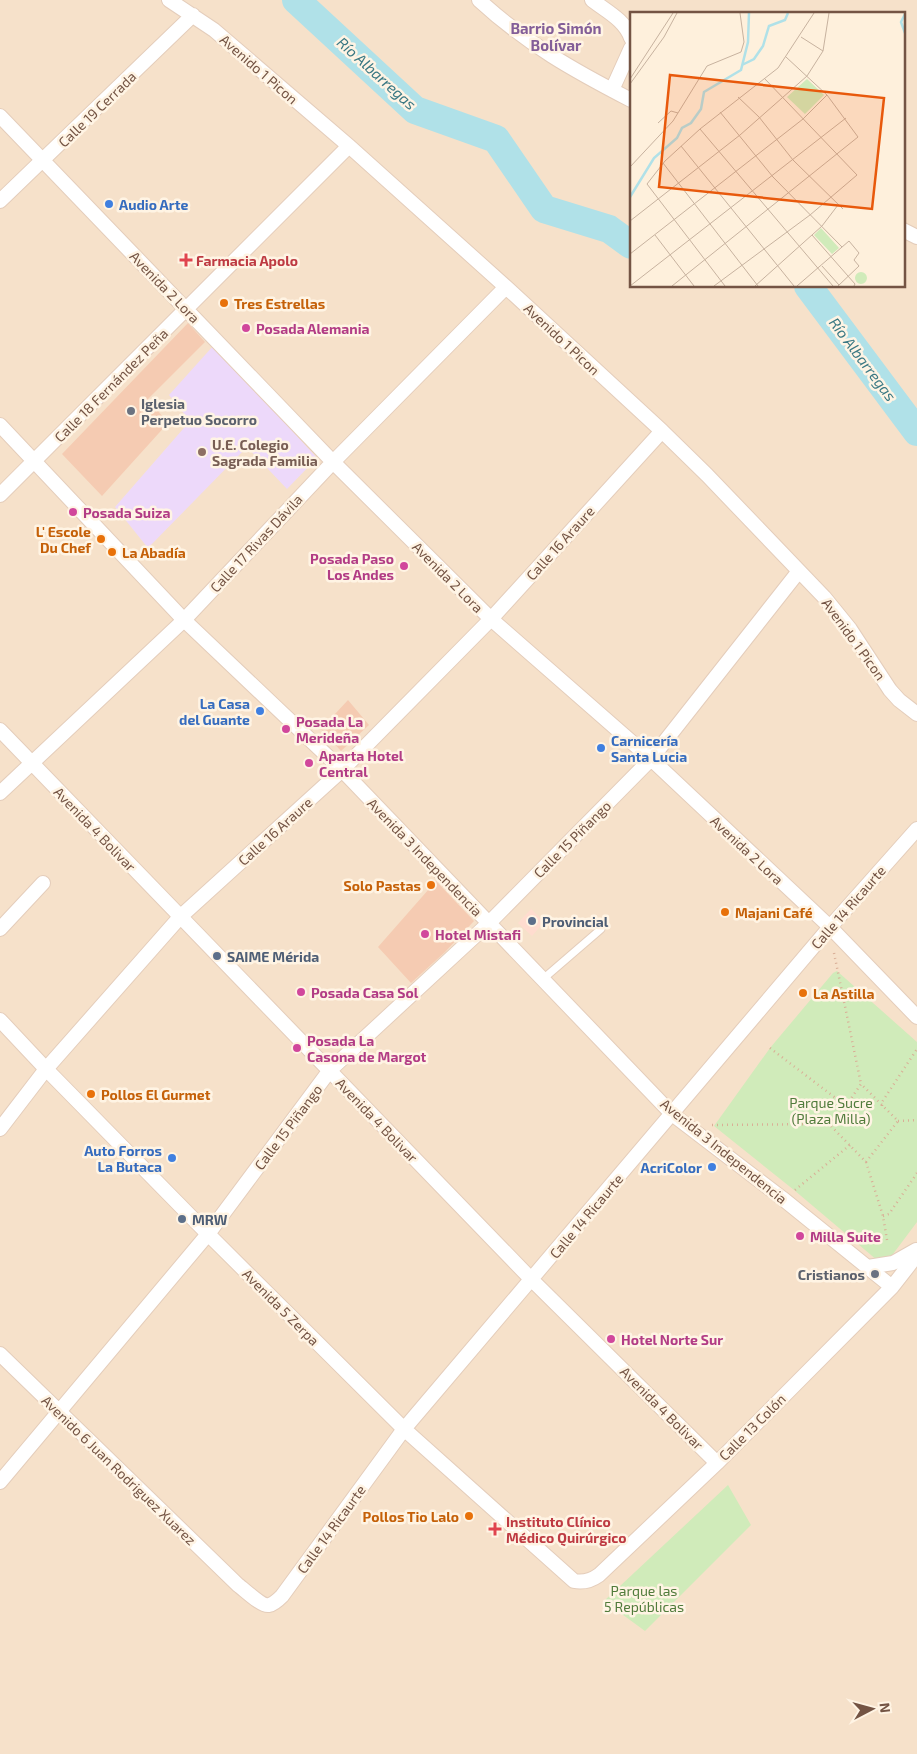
<svg xmlns="http://www.w3.org/2000/svg" width="917" height="1754" font-family="'Exo 2',sans-serif">
  <style>
    .residential { fill: #f6e1ca; fill-rule: evenodd }
    .commercial { fill: #ffdccf }
    .education { fill: #edd9fa }
    .green { fill: #d0ebba }
    .lines { fill: none; stroke-linecap: round; stroke-linejoin: round }
    .river { stroke: #b0e1e8; stroke-width: 28 }
    .building { fill: #f5cbb2 }
    .lane-casing { stroke: #e4cdbb; stroke-width: 9 }
    .street-casing { stroke: #e4cdbb; stroke-width: 16 }
    .path { stroke: #d9ae96; stroke-width: 2.5; stroke-dasharray: 1 4; stroke-linecap: butt }
    .lane { stroke: #fff; stroke-width: 7 }
    .street { stroke: #fff; stroke-width: 14 }
    .shop-dot { fill: #3f7fe0; stroke: #fff4e4; stroke-width: 2 }
    .health-dot { fill: #e0444e; stroke: #fff4e4; stroke-width: 2 }
    .food-dot { fill: #e8710a; stroke: #fff4e4; stroke-width: 2 }
    .hotel-dot { fill: #d1479c; stroke: #fff4e4; stroke-width: 2 }
    .worship-dot { fill: #6b7280; stroke: #fff4e4; stroke-width: 2 }
    .education-dot { fill: #8d6e63; stroke: #fff4e4; stroke-width: 2 }
    .service-dot { fill: #5c6f8a; stroke: #fff4e4; stroke-width: 2 }
    .labels { text-anchor: middle; dominant-baseline: central; stroke-width: 5; stroke-linejoin: round; paint-order: stroke }
    .street-label { font-size: 14px; fill: #745444; stroke: #fff4e4 }
    .shop-label { font-size: 14px; font-weight: bold; fill: #366cbe; stroke: #fff4e4; text-anchor: end }
    .health-label { font-size: 14px; font-weight: bold; fill: #be3a42; stroke: #fff4e4; text-anchor: start }
    .food-label { font-size: 14px; font-weight: bold; fill: #c56008; stroke: #fff4e4; text-anchor: start }
    .hotel-label { font-size: 14px; font-weight: bold; fill: #b23c85; stroke: #fff4e4; text-anchor: start }
    .worship-label { font-size: 14px; font-weight: bold; fill: #5b616d; stroke: #fff4e4; text-anchor: start }
    .education-label { font-size: 14px; font-weight: bold; fill: #785e54; stroke: #fff4e4; text-anchor: start }
    .service-label { font-size: 14px; font-weight: bold; fill: #4e5e75; stroke: #fff4e4; text-anchor: start }
    .park-label { font-size: 14px; fill: #507b3b; stroke: #fff4e4 }
    .neighbourhood-label { font-size: 15px; font-weight: bold; fill: #835e98; stroke: #fff4e4 }
    .water-label { font-size: 15px; font-style: italic; fill: #3a7883; stroke: #fff4e4 }
    .inset-river { fill: none; stroke: #b0e1e8; stroke-width: 2.5 }
    .inset-road { fill: none; stroke: #c7b29f; stroke-width: 1 }
    .view { fill: #e8590c; fill-opacity: 0.15; stroke: #e8590c; stroke-width: 2.5 }
    .inset-edge { fill: none; stroke: #745444; stroke-width: 2.5 }
  </style>
  <rect width="100%" height="100%" fill="#fef0dc"/>
  <!-- residential -->
  <path class="residential" d="M0,0H917V1754H0ZM631,14H903V286H631Z"/>
  <!-- commercial -->
  <path class="commercial" d="M531,909L544,922L532,936L518,923Z"/>
  <!-- education -->
  <path class="education" d="M214,345L317,458L287,489L247,447L148,548L115,507L190,421L169,395Z"/>
  <!-- green -->
  <path class="green" d="M837,971L917,1042V1222L884,1266L794,1190L714,1126L770,1048L833,973Z
    M728,1485L751,1525L645,1631L604,1601Z"/>
  <g class="lines">
    <!-- river -->
    <path class="river" d="M296,0L415,110L496,139L544,209L609,229L631,245
      M808,286L917,432"/>
  </g>
  <!-- building -->
  <path class="building" d="M188,323L205,342L148,399L168,423L102,496L62,454Z
    M348,700L369,725L341,751L321,729Z
    M436,881L474,921L445,952L411,983L378,947Z"/>
  <g class="lines">
    <defs>
      <path id="lane" d="M543,979L601,929"/>
      <path id="street" d="M169,0L214,30L349,146L506,287L662,431L707,475L824,597L850,629L890,690L899,700L917,714
        M479,0C528,45 573,70 631,100
        M592,0C606,11 625,20 631,38
        M612,90L631,48
        M0,116L333,462L491,619L651,759L830,927L917,1017
        M0,201L193,15
        M903,230L917,237
        M0,425L184,620L342,770L672,1114L782,1198L892,1287
        M0,495L349,146
        M0,730L532,1280L717,1463
        M0,793L184,620L333,462L506,287
        M0,929L43,883
        M0,1020L46,1069L208,1234L404,1429L574,1581C584,1583 592,1580 599,1575L717,1463L892,1287L917,1255
        M0,1129L46,1069L180,917L342,770L491,619L662,431
        M868,1267L893,1263L916,1250
        M0,1354L238,1585C244,1589 262,1607 269,1605C274,1604 279,1599 282,1596L404,1429L830,927L917,829
        M0,1482L208,1234L330,1070L489,923L651,759L799,571"/>
    </defs>
    <!-- lane casing -->
    <use href="#lane" class="lane-casing"/>
    <!-- street casing -->
    <use href="#street" class="street-casing"/>
    <!-- path -->
    <path class="path" d="M834,953L861,1084
      M770,1048L846,1106
      M882,1106V1102L917,1049
      M898,1121L917,1120
      M712,1125L829,1124L866,1162L898,1121L861,1084L846,1106L829,1124
      M866,1162L883,1216L887,1240
      M795,1190L850,1145
      M883,1216L889,1214L917,1173"/>
    <!-- lane -->
    <use href="#lane" class="lane"/>
    <!-- street -->
    <use href="#street" class="street"/>
  </g>
  <!-- markers -->
  <g class="shop-dot">
    <circle cx="109" cy="204" r="5"/>
    <circle cx="260" cy="711" r="5"/>
    <circle cx="601" cy="748" r="5"/>
    <circle cx="172" cy="1158" r="5"/>
    <circle cx="712" cy="1167" r="5"/>
  </g>
  <g class="health-dot">
    <path d="M183.5 252.5h5v5h5v5h-5v5h-5v-5h-5v-5h5z"/>
    <path d="M492.5 1521.5h5v5h5v5h-5v5h-5v-5h-5v-5h5z"/>
  </g>
  <g class="food-dot">
    <circle cx="224" cy="303" r="5"/>
    <circle cx="101" cy="539" r="5"/>
    <circle cx="112" cy="552" r="5"/>
    <circle cx="431" cy="885" r="5"/>
    <circle cx="725" cy="912" r="5"/>
    <circle cx="803" cy="993" r="5"/>
    <circle cx="91" cy="1094" r="5"/>
    <circle cx="469" cy="1516" r="5"/>
  </g>
  <g class="hotel-dot">
    <circle cx="246" cy="328" r="5"/>
    <circle cx="73" cy="512" r="5"/>
    <circle cx="404" cy="566" r="5"/>
    <circle cx="286" cy="729" r="5"/>
    <circle cx="309" cy="763" r="5"/>
    <circle cx="425" cy="934" r="5"/>
    <circle cx="301" cy="992" r="5"/>
    <circle cx="297" cy="1048" r="5"/>
    <circle cx="800" cy="1236" r="5"/>
    <circle cx="611" cy="1339" r="5"/>
  </g>
  <g class="worship-dot">
    <circle cx="131" cy="411" r="5"/>
    <circle cx="875" cy="1274" r="5"/>
  </g>
  <circle class="education-dot" cx="202" cy="452" r="5"/>
  <g class="service-dot">
    <circle cx="532" cy="921" r="5"/>
    <circle cx="217" cy="956" r="5"/>
    <circle cx="182" cy="1219" r="5"/>
  </g>
  <g class="labels">
    <!-- street labels -->
    <g class="street-label">
      <text transform="translate(259 69) rotate(41)">Avenido 1 Picon</text>
      <text transform="translate(97 109) rotate(-44)">Calle 19 Cerrada</text>
      <text transform="translate(165 287) rotate(46)">Avenida 2 Lora</text>
      <text transform="translate(562 339) rotate(43)">Avenido 1 Picon</text>
      <text transform="translate(111 385) rotate(-45)">Calle 18 Fernández Peña</text>
      <text transform="translate(256 543) rotate(-47)">Calle 17 Rivas Dávila</text>
      <text transform="translate(560 543) rotate(-48)">Calle 16 Araure</text>
      <text transform="translate(448 577) rotate(45)">Avenida 2 Lora</text>
      <text transform="translate(854 639) rotate(54)">Avenido 1 Picon</text>
      <text transform="translate(95 829) rotate(46)">Avenida 4 Bolivar</text>
      <text transform="translate(275 831) rotate(-42)">Calle 16 Araure</text>
      <text transform="translate(572 839) rotate(-45)">Calle 15 Piñango</text>
      <text transform="translate(747 850) rotate(43)">Avenida 2 Lora</text>
      <text transform="translate(425 857) rotate(46)">Avenida 3 Independencia</text>
      <text transform="translate(848 907) rotate(-49)">Calle 14 Ricaurte</text>
      <text transform="translate(377 1120) rotate(46)">Avenida 4 Bolivar</text>
      <text transform="translate(288 1127) rotate(-53)">Calle 15 Piñango</text>
      <text transform="translate(724 1151) rotate(39)">Avenida 3 Independencia</text>
      <text transform="translate(586 1216) rotate(-50)">Calle 14 Ricaurte</text>
      <text transform="translate(281 1307) rotate(45)">Avenida 5 Zerpa</text>
      <text transform="translate(662 1408) rotate(45)">Avenida 4 Bolivar</text>
      <text transform="translate(752 1427) rotate(-45)">Calle 13 Colón</text>
      <text transform="translate(119 1470) rotate(44)">Avenido 6 Juan Rodriguez Xuarez</text>
      <text transform="translate(331 1529) rotate(-54)">Calle 14 Ricaurte</text>
    </g>
    <!-- shop labels -->
    <g class="shop-label">
      <text x="119" y="204" text-anchor="start">Audio Arte</text>
      <text x="250" y="703">La Casa<tspan x="250" dy="16">del Guante</tspan></text>
      <text x="611" y="740" text-anchor="start">Carnicería<tspan x="611" dy="16">Santa Lucia</tspan></text>
      <text x="162" y="1150">Auto Forros<tspan x="162" dy="16">La Butaca</tspan></text>
      <text x="702" y="1167">AcriColor</text>
    </g>
    <!-- health labels -->
    <g class="health-label">
      <text x="196" y="260">Farmacia Apolo</text>
      <text x="506" y="1521">Instituto Clínico<tspan x="506" dy="16">Médico Quirúrgico</tspan></text>
    </g>
    <!-- food labels -->
    <g class="food-label">
      <text x="234" y="303">Tres Estrellas</text>
      <text x="91" y="531" text-anchor="end">L' Escole<tspan x="91" dy="16">Du Chef</tspan></text>
      <text x="122" y="552">La Abadía</text>
      <text x="421" y="885" text-anchor="end">Solo Pastas</text>
      <text x="735" y="912">Majani Café</text>
      <text x="813" y="993">La Astilla</text>
      <text x="101" y="1094">Pollos El Gurmet</text>
      <text x="459" y="1516" text-anchor="end">Pollos Tio Lalo</text>
    </g>
    <!-- hotel labels -->
    <g class="hotel-label">
      <text x="256" y="328">Posada Alemania</text>
      <text x="83" y="512">Posada Suiza</text>
      <text x="394" y="558" text-anchor="end">Posada Paso<tspan x="394" dy="16">Los Andes</tspan></text>
      <text x="296" y="721">Posada La<tspan x="296" dy="16">Merideña</tspan></text>
      <text x="319" y="755">Aparta Hotel<tspan x="319" dy="16">Central</tspan></text>
      <text x="435" y="934">Hotel Mistafi</text>
      <text x="311" y="992">Posada Casa Sol</text>
      <text x="307" y="1040">Posada La<tspan x="307" dy="16">Casona de Margot</tspan></text>
      <text x="810" y="1236">Milla Suite</text>
      <text x="621" y="1339">Hotel Norte Sur</text>
    </g>
    <!-- worship labels -->
    <g class="worship-label">
      <text x="141" y="403">Iglesia<tspan x="141" dy="16">Perpetuo Socorro</tspan></text>
      <text x="865" y="1274" text-anchor="end">Cristianos</text>
    </g>
    <!-- education labels -->
    <g class="education-label">
      <text x="212" y="444">U.E. Colegio<tspan x="212" dy="16">Sagrada Familia</tspan></text>
    </g>
    <!-- service labels -->
    <g class="service-label">
      <text x="542" y="921">Provincial</text>
      <text x="227" y="956">SAIME Mérida</text>
      <text x="192" y="1219">MRW</text>
    </g>
    <!-- park labels -->
    <g class="park-label">
      <text x="831" y="1102">Parque Sucre<tspan x="831" dy="16">(Plaza Milla)</tspan></text>
      <text x="644" y="1590">Parque las<tspan x="644" dy="16">5 Repúblicas</tspan></text>
    </g>
    <!-- neighbourhood labels -->
    <g class="neighbourhood-label">
      <text x="556" y="28">Barrio Simón<tspan x="556" dy="17">Bolívar</tspan></text>
    </g>
    <!-- water labels -->
    <g class="water-label">
      <text transform="translate(377 73) rotate(42)">Río Albarregas</text>
      <text transform="translate(863 359) rotate(53)">Río Albarregas</text>
    </g>
  </g>
  <!-- overview -->
  <g transform="translate(630 12)">
    <rect width="275" height="275" fill="#fef0dc"/>
    <path d="M177,67L194,83L175,102L157,85ZM191,216L209,236L202,242L184,223ZM225 266a6 6 0 1 1 12 0a6 6 0 1 1-12 0Z" fill="#d0ebba"/>
    <path class="inset-river" d="M275,2L271,10L275,21M112,53L124,47L133,34L139,14L155,8L158,1M0,185L24,146L47,126L52,116L61,111L71,97L74,80L111,58L118,30L119,1"/>
    <path class="inset-road" d="M171,25L193,39M0,67L43,1M0,72L34,25L47,1M108,85L129,105L163,148L213,197M90,100L143,165L212,235M28,111L41,99L48,101M70,117L203,274M51,134L164,274M33,151L128,274M0,155L43,109L77,54L111,40L114,30L110,1M0,209L110,123L177,64L193,39L199,1M25,223L64,274M182,223L225,272L224,274M0,242L173,107L197,83M192,254L209,273M0,274L216,106M42,274L228,125L197,83L156,45M84,274L180,203L227,163L134,66M95,274L17,172L35,149L70,117L148,56L184,1M125,274L192,214L208,193M167,274L219,229L229,241L224,248L229,254L208,274"/>
    <path class="view" d="M40,63L254,86L242,197L29,175Z"/>
    <rect width="275" height="275" class="inset-edge"/>
  </g>
  <!-- north arrow -->
  <g transform="translate(872 1709) rotate(84)" stroke="#fff4e4" stroke-width="4" paint-order="stroke">
  <path d="M0-4L9 19L0 12L-9 19Z" fill="#745444"/>
  <text y="-8" font-size="14" font-weight="bold" text-anchor="middle" fill="#745444">N</text>
  </g>
</svg>
